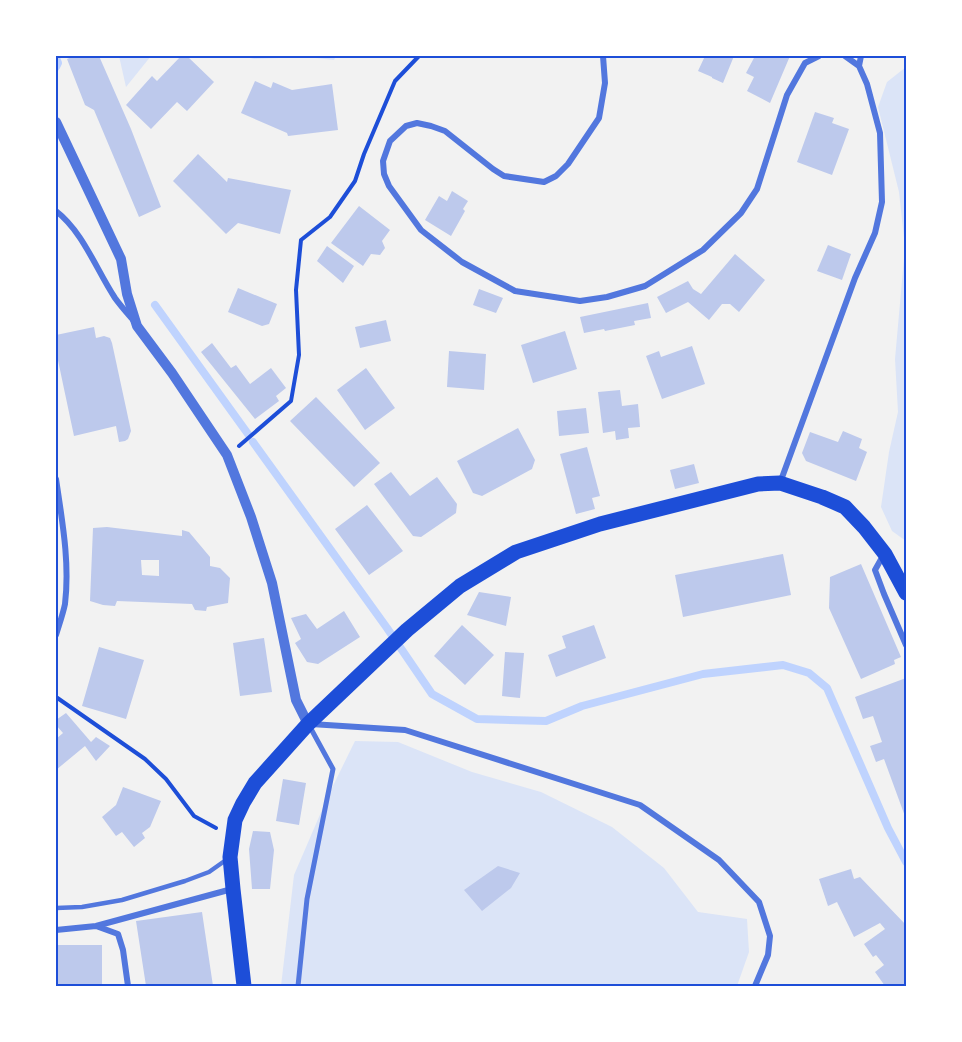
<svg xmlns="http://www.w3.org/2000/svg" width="962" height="1042" font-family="Helvetica,sans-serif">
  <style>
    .green { fill: #dbe4f7 }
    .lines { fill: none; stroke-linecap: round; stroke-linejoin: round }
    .stream { stroke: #bfd3fe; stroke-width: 8 }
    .building { fill: #bdc9ec; fill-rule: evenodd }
    .path { stroke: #1d4ed8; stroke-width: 4 }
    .service { stroke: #5277de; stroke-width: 4.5 }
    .pedestrian { stroke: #5277de; stroke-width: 5 }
    .minor { stroke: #5277de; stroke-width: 6 }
    .tertiary { stroke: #5277de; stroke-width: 10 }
    .primary { stroke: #1d4ed8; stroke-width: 15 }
    .neatline { fill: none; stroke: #1d4ed8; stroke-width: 2 }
  </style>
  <rect width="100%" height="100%" fill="#f2f2f2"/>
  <!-- green -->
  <path class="green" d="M119,56H151L126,87Z
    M242,56H336L334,60L307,57L254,59Z
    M906,67V541L892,531L881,507L889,452L898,412L895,359L905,247L899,192L878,107L887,82Z
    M355,741L398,742L472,772L541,792L612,827L664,868L698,912L747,919L749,952L737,986H281L294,875L328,796Z"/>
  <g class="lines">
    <!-- stream -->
    <path class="stream" d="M56,58L58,63L56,67
      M155,305L248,434
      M253,442L387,628L432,694L477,719L546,721L582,706L703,674L783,665L809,673L827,688L888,828L906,862"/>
  </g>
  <!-- building -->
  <path class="building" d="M74,56H99L131,129L161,207L139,217L94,110L85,105L67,59Z
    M181,56H187L214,82L187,111L177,102L151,129L126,105L152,76L157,81Z
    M705,56H734L723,83L712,78V77L698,71Z
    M755,56H790L770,103L747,91L754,77L746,73Z
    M255,81L271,88L273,82L292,90L332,84L338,130L288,136L287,133L241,113Z
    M815,112L834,118L832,123L849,129L832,175L797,162Z
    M198,154L227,182L228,178L291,190L280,234L238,223L226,234L173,181Z
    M452,191L468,201L463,209L465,211L451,236L425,220L439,196L447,201Z
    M359,206L390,230L382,241L385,248L380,255L371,254L363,266L331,243Z
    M828,245L851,254L842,280L817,271Z
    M327,246L354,266L343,283L317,261Z
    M735,254L765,280L739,312L730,304H722L709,320L688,302L666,313L657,297L688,281L693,289L701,294Z
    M238,288L277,304L269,324L262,326L228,312Z
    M479,289L503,298L496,313L473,305Z
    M648,303L651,318L634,321L635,325L605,331L604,329L584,333L580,317Z
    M386,320L391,341L360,348L355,327Z
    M94,327L96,338L104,336L110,338L112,343L131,431L128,439L125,441L119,442L116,426L74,436L56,351V335Z
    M565,331L577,369L533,383L521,345Z
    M212,343L231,368L236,365L250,384L271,368L286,388L276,396L279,401L255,419L201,352Z
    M692,346L705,384L662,399L646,356L659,351L661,357Z
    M449,351L486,354L484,390L447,387Z
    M366,368L395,408L365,430L337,390Z
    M620,390L622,406L638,404L640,427L628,428L629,438L616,440L615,431L603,433L598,392Z
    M316,397L380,463L354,487L290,421Z
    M586,408L589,433L559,436L557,411Z
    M518,428L535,460L532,469L482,496L473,493L457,461Z
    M843,431L862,439L859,448L867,452L856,481L806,461L802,453L810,432L838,442Z
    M587,447L600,496L592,498L595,509L576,514L560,454Z
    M694,464L699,483L675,489L670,470Z
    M391,472L410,496L437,477L457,504L456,513L421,537L413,536L374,484Z
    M367,505L403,551L369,575L335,529Z
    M107,527L182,536V530L189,532L210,557V566L220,568L230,578L228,603L207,607L206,611L195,610L192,604L117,601L115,606L103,605L90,601L93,528ZM141,560H159V576L142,575Z
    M783,554L791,595L683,617L675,575Z
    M861,564L901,657L894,660L895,664L861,679L829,608L830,577Z
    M479,592L511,597L506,626L467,615Z
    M344,611L360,637L318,664L307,662L295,643L301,639L291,618L306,614L317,629Z
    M462,625L494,655L465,685L434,656Z
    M594,625L606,658L556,677L548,655L566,648L562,636Z
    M264,638L272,692L240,696L233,643Z
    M99,647L144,660L126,719L82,706Z
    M505,652L524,653L520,698L502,696Z
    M906,678V819L884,759L876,762L870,746L882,742L873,716L863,719L855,697Z
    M66,713L91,742L96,737L110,746L96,761L85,746L56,770V739L63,733L56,725V720Z
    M283,779L306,783L299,825L276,821Z
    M123,787L161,801L150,827L142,833L145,838L134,847L122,832L116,836L102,817L116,805Z
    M253,831L270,832L274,850L270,889H252L249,849Z
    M498,866L520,873L511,888L482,911L464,890Z
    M851,869L854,879L860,877L906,925V986H885L875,972L884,965L876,955L873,957L864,944L885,929L880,923L854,937L837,902L828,906L819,879Z
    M202,912L213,986H146L136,921Z
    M56,945H102V986H56Z"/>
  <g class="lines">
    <!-- path -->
    <path class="path" d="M239,446L291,401L299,355L296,290L301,240L330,217L355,181L364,154L395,81L419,56
      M56,697L145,759L166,779L194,816L216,828"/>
    <!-- service -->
    <path class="service" d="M56,908L82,907L122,900L185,881L209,872L226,860"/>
    <!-- pedestrian -->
    <path class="pedestrian" d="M298,986L307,899L333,769L310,727"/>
    <!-- minor -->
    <path class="minor" d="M603,56L605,83L599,118L568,164L556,176L544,182L504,176L493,169L445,131L431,126L417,123L406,126L390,141L383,161L384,174L389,186L421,230L462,262L515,291L580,301L607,297L645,286L703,250L741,213L757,189L787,95L805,63L819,56
      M859,66L861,56
      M56,211C83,232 96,269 115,298C120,305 127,313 133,320
      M56,479C62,520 70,562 65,604C63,614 59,625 56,635
      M780,483L855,278L875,233L882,202L880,133L867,84L859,66L845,56
      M884,554L875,570L884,594L906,645
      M311,724L405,730L640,805L719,860L759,902L770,936L768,955L755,986
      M96,926L118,934L123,950L128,986
      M56,930L96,926L232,889"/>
    <!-- tertiary -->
    <path class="tertiary" d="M56,122L121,259L127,294L137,326L172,373L227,455L251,517L272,583L296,700L308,724"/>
    <!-- primary -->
    <path class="primary" d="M244,986L233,889L230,857L235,820L243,803L255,783L308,724L407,630L460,586L516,552L600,524L758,484L780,483L822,497L845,507L864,527L885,554L906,593"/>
  </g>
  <!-- border -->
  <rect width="962" height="1042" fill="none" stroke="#ffffff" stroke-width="114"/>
  <rect x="57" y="57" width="848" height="928" class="neatline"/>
</svg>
